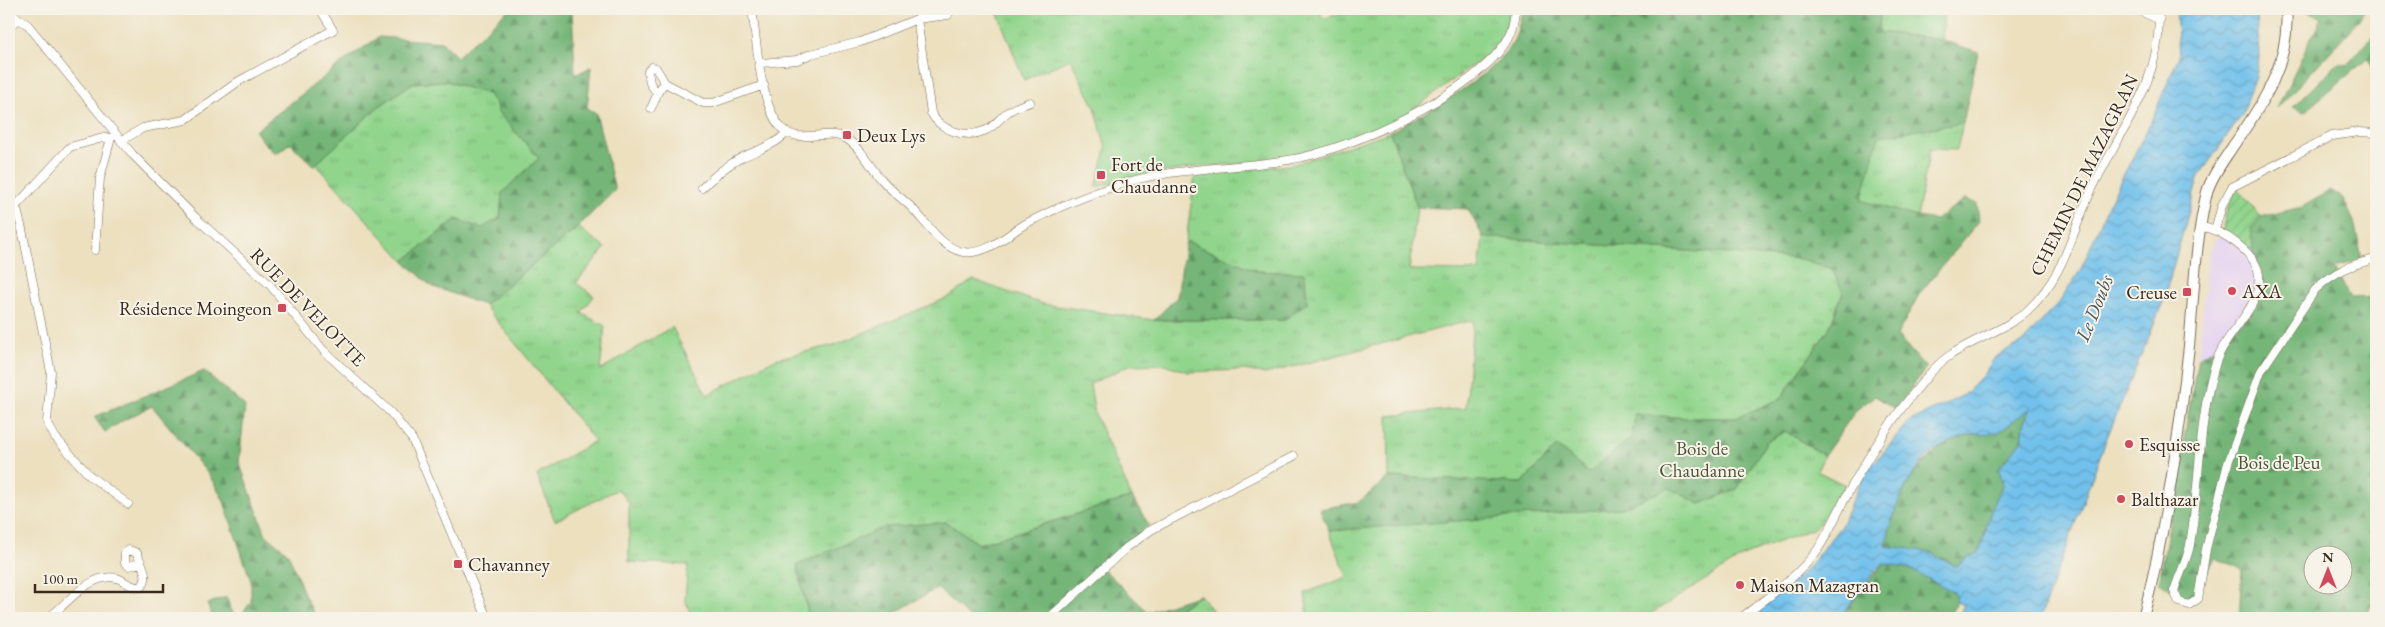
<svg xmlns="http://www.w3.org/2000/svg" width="2385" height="627" font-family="'EB Garamond',serif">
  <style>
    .built { fill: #e5d3f1 }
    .grass { fill: url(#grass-tufts); stroke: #668056 }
    .forest { fill: url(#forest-firs); stroke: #58704b; fill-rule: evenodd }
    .garden { fill: url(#garden-furrows); stroke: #668056 }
    .water { fill: url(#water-waves); stroke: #567685; fill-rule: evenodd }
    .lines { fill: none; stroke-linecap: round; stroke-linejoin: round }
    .street-casing { stroke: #796a56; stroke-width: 9 }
    .secondary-casing { stroke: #796a56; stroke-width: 12 }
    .street { stroke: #fff; stroke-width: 8 }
    .secondary { stroke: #fff; stroke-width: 10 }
    .poi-dot { fill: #d1495b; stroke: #f7f3e8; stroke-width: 2 }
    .labels { text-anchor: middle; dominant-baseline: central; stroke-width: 4; stroke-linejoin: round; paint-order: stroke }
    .poi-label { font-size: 19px; fill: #3b2a1e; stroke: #f7f3e8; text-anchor: start }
    .street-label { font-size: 19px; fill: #3b2a1e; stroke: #f7f3e8 }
    .park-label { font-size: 19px; fill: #50553a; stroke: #f7f3e8 }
    .water-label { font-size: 20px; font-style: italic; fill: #4b575c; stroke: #f7f3e8 }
  </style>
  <defs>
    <pattern id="grass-tufts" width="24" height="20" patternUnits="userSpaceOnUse" patternTransform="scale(1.25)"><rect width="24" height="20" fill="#91d58d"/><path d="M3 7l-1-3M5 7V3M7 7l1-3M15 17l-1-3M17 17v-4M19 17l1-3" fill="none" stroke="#7eb779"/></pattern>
    <pattern id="forest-firs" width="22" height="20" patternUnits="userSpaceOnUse" patternTransform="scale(1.25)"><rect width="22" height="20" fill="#74b678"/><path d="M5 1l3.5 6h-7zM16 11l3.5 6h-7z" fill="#609462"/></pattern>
    <pattern id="garden-furrows" width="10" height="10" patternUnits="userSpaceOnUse" patternTransform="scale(1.25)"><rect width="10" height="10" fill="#91d58d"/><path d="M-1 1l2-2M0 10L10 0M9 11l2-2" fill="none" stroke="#7eb779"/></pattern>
    <pattern id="water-waves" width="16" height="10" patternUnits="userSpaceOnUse" patternTransform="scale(1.25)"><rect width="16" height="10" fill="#71c1ec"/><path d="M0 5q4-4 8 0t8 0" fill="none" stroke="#5e9dbf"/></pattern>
  </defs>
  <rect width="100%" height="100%" fill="#f7f3e8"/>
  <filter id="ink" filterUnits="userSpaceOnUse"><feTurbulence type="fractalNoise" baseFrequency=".02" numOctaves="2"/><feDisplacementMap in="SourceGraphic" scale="10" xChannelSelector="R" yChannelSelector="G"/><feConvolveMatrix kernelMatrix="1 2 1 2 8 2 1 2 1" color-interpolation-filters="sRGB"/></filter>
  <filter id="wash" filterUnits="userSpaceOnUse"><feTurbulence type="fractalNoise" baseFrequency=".0096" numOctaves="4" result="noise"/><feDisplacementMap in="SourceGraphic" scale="20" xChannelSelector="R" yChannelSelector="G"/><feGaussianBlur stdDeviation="1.12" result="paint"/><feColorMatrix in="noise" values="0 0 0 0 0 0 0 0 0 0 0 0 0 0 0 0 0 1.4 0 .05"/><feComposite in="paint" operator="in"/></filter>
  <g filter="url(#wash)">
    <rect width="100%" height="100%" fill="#ece0bf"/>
    <!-- built -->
    <path class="built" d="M2223,230L2253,251L2261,272L2258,302L2219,346L2198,358L2209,252Z"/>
    <!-- grass -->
    <path class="grass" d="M996,9H1318L1323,18L1367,9H1511C1506,27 1500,46 1484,58C1476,65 1468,66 1461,74L1387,129L1290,160L1195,167L1126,179L1096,187L1106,149L1095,107L1070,59L1024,80Z
      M1880,9H1944L1942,40L1879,32Z
      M446,81L487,94L496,103L497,111L539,158L503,193L500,218L482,229L456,219L404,261L316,164L378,107L413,83Z
      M1963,123L1957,150L1930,149L1917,217L1860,201L1878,136Z
      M1390,132L1417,207L1409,270L1479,271L1483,237L1802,259L1832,269L1843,292L1829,329L1780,399L1736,418H1686L1635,414L1632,437L1589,473L1557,446L1522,483L1389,477L1388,416L1466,408L1473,320L1265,374L1244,370L1188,372L1165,364L1129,365L1090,384L1095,415L1132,497L979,544L946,522L797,565L809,618H692L685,599L688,565L629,562V503L618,489L555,521L537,475L595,441L484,305L578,227L605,248L576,283L594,296L581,313L605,326L600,370L672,327L707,395L775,359L834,345L947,298L973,280L1043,304L1154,320H1284L1304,273L1257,271L1186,241L1195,176L1295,164Z
      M1786,431L1824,456L1817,471L1845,485L1817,527L1745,555L1644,618H1308L1305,593L1347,577L1329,531L1621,508L1669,488L1700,504L1737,489L1767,441Z
      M1200,595L1219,618H1164Z"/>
    <!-- forest -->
    <path class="forest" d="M509,9H572L575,75L591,67L587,108L596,113L615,190L578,227L484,305L431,286L404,261L456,219L482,228L500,218L502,193L539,158L497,111L496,103L487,94L446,81L413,83L378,107L314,166L290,143L276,154L266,145L255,131L346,60L379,37L442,42L457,57Z
      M1522,9H1880L1879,32L1942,40L1978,52L1963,123L1879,136L1861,200L1917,217L1935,220L1965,199L1977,204L1979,221L1920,293L1897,335L1926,368L1896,409L1875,396L1856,410L1824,456L1785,431L1767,441L1737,489L1700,504L1669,488L1621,508L1329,531L1320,509L1359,502L1389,477L1522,483L1557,446L1589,473L1632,437L1635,414L1686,418H1736L1780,399L1829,329L1843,292L1832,269L1802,259L1483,237L1468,209L1417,207L1390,132C1426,112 1488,80 1511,45C1518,35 1520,21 1522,9Z
      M2303,9H2364L2360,18L2349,32L2277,108L2321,18Z
      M2374,34H2376V73L2368,58L2304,112L2293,107L2338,63L2347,65Z
      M2330,191L2343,198L2354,222L2362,259L2334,268L2351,298L2376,297V602L2364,614L2369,618H2239L2242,569L2215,558L2190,602L2159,583L2198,358L2219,346L2258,302L2261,272L2253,251L2251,228L2261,217L2302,207ZM2312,554H2342V584H2312Z
      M1186,241L1257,271L1305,273L1307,303L1284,320H1154L1177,297Z
      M204,371L245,406L239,462L266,535L288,553L305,596L316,618H239L251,602V581L223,499L209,475L152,406L124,420L105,432L94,417Z
      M2032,409L2024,424L2022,441L1999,468L2003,484L1991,511L1979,553L1970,556L1955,567L1946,559L1886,546C1893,491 1934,427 1996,433L2020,414Z
      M1132,497L1149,525L1101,567L1148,612L1200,595L1164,618H970L937,588L886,618H809L797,565L885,527L946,522L979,544Z
      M1884,563L1910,569L1954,592L1957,602L1948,618H1839Z
      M226,597L235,618H213L207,604Z"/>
    <!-- garden -->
    <path class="garden" d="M2238,188L2261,217L2251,228L2253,251L2223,230C2225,214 2229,201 2238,188Z"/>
    <!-- water -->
    <path class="water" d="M2176,9H2257L2259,58L2256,77L2242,115L2199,176L2163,302L2106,440L2040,618H1958L1964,605L1957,602L1954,592L1910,569L1884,563L1877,569L1839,618H1748L1805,571L1841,526L1863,476L1910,421L1964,395L1982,377L1995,357L2023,342L2061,300L2081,269L2109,203L2149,126L2179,56ZM2031,409L2024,424L2022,441L1999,468L2003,484L1991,511L1979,553L1970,556L1955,567C1935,550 1911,549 1886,546C1890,516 1906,478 1928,456C1939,446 1956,439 1969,435C1978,432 1990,435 1996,433C2004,431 2019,414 2031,409Z"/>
  </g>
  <g filter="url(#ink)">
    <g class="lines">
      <defs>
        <path id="street" d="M752,9C757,42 759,97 778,124C796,149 824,126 847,139C862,149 871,167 882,180C891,191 902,198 911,207C926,222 941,248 963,252C988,256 1009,232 1029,222C1058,207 1090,194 1121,184C1174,167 1233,169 1288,160C1348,151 1479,92 1509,37C1514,28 1515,19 1516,9
          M2136,9L2160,20
          M9,13L28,25L133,155L196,218L270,285L324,351L391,413L412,439L487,618
          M917,19L931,113C940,130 965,139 984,131C994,128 1000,117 1008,112C1014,107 1023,105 1030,102
          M9,28L18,18
          M761,63L797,60L811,54L860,42L917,19L948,15
          M656,92L650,83L648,71L652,67L656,68L665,83L703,103H713L764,85
          M651,108C658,96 654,94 665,83
          M111,138H103L70,147L16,206L22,229L51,372L47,422L55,437L90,476L128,504
          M121,141L143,128L185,120L239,81L333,30L320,9
          M702,188C713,177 724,167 739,159C755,150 774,147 786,133
          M2201,227C2222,229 2257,254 2259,275C2262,309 2225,331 2215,365C2198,421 2200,487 2190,545C2187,561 2179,575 2174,591L2179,602L2189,605L2198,599L2206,549L2228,463L2261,371L2315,290C2333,272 2352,264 2376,259
          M2215,230L2222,205L2232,187L2332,136L2359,132L2376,133
          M95,250L100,178L111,138L114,136
          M49,618C67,603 91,572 117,578C126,581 130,588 141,587C151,577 141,564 137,553L129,550L125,553V563L129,566L141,563
          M1049,618L1126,548L1151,530L1294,456
          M1741,618C1767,598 1796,578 1816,552C1828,535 1837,513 1847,495C1864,464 1883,432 1905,404C1919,387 1933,366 1952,354C1976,338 2007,329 2028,310C2066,274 2071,233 2092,189C2120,130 2165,77 2158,9"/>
        <path id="secondary" d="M2143,618C2166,530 2179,437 2189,346C2194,296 2195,241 2207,192C2212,175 2224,160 2233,146C2263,104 2291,62 2286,9"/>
      </defs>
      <!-- street casing -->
      <use href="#street" class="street-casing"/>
      <!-- secondary casing -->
      <use href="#secondary" class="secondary-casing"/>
      <!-- street -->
      <use href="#street" class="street"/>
      <!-- secondary -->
      <use href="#secondary" class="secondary"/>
    </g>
  </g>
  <!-- markers -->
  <g class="poi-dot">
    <rect x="842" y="130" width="10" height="10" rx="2.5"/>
    <rect x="1096" y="170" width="10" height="10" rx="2.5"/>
    <circle cx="2232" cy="291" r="5"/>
    <rect x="2182" y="287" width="10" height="10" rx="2.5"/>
    <rect x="277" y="303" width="10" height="10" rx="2.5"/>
    <circle cx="2129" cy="444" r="5"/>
    <circle cx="2121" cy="499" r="5"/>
    <rect x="453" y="559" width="10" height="10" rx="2.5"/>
    <circle cx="1740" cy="585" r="5"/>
  </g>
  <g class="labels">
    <!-- poi labels -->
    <g class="poi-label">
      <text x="857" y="135">Deux Lys</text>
      <text x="1111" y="164">Fort de<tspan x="1111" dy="22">Chaudanne</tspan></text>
      <text x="2242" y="291">AXA</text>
      <text x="2177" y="292" text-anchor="end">Creuse</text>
      <text x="272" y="308" text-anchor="end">Résidence Moingeon</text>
      <text x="2139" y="444">Esquisse</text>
      <text x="2131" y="499">Balthazar</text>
      <text x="468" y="564">Chavanney</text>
      <text x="1750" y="585">Maison Mazagran</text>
    </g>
    <!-- street labels -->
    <g class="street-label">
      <text transform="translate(2084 175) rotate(-64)">CHEMIN DE MAZAGRAN</text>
      <text transform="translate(308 307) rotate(46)">RUE DE VELOTTE</text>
    </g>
    <!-- park labels -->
    <g class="park-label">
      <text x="1702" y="448">Bois de<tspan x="1702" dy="22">Chaudanne</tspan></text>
      <text x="2279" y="462">Bois de Peu</text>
    </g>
    <!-- water labels -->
    <g class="water-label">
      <text transform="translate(2094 308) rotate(-68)">Le Doubs</text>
    </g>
  </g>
  <!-- margin -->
  <rect width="2385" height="627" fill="none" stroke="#f7f3e8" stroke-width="30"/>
  <!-- north arrow -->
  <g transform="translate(2328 570)"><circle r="24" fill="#f7f3e8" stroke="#aca397"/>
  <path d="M0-4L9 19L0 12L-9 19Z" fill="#d1495b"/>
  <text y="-8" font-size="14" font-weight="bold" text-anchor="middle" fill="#3b2a1e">N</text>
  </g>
  <!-- scale -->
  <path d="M35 584v8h128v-8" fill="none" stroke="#3b2a1e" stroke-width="2.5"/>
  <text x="42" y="584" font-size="15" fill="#3b2a1e" stroke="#f7f3e8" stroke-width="4" paint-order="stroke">100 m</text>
</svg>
